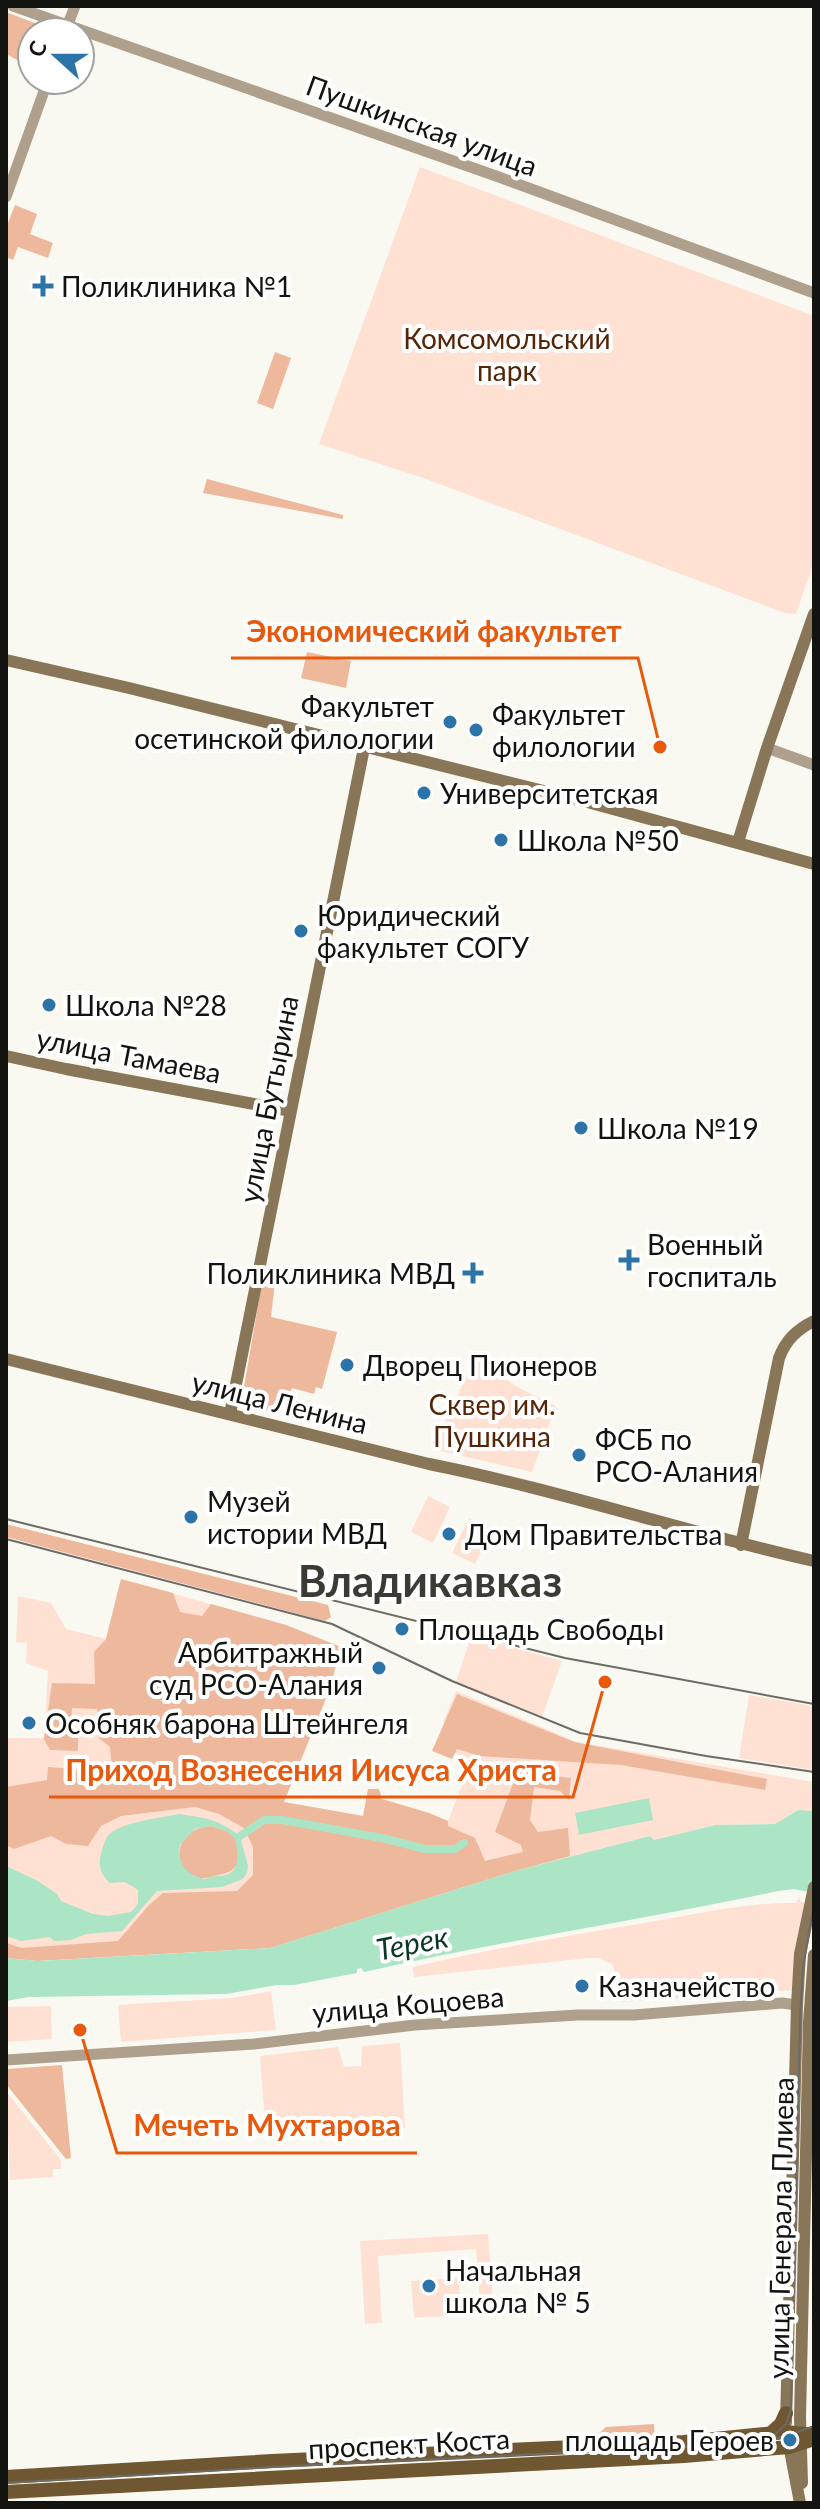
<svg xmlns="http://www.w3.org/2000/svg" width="820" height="2509" font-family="Lato,sans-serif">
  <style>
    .green { fill: #fee1d3 }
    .forest { fill: #edb89c }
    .water { fill: #ace5c5; fill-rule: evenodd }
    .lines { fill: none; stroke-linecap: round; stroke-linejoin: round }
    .canal { stroke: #ace5c5; stroke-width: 8 }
    .tertiary { stroke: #aea08c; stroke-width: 11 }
    .secondary { stroke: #897558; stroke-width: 12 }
    .primary { stroke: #6f5732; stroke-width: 14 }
    .tram { stroke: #6c6b66; stroke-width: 2 }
    .poi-dot { fill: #2c74a8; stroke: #fff; stroke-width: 3 }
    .labels { text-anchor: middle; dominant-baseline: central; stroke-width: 8; stroke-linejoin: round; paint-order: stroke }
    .street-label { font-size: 28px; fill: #131310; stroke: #fff }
    .poi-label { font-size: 28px; fill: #131310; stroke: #fff; text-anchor: start }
    .park-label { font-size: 28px; fill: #552506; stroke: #fff }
    .water-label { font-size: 30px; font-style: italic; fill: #083723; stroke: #fff }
    .town-label { font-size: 44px; font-weight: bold; fill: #3b3b34; stroke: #fff }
    .leader { fill: none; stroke: #e8590c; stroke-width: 3 }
    .callout-dot { fill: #e8590c; stroke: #fff; stroke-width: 3 }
    .callout-label { font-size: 30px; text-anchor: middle; font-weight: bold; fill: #e8590c; stroke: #fff; stroke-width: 8; stroke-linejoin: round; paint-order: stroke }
  </style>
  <rect width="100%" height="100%" fill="#faf9f1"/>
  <!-- green -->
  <path class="green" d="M420,167L814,316V562L796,614L785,613L426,479L319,444Z
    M476,1357L517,1387L556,1406L532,1472L432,1449Z
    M428,1496L450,1507L433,1543L411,1532Z
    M469,1518L492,1529L475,1564L452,1553Z
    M121,1579L286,1625L341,1647L282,1794L283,1802L375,1818L379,1789L382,1799L429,1813L448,1821L472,1760L452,1752L461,1730L443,1722L456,1691L577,1742L814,1782V1811L797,1810L775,1824L715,1825L653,1840L650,1836L515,1871L270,1948L6,1958V1738H44L48,1671L26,1663L27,1643L16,1642L18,1596L51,1603L66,1629L106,1639Z
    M471,1636L562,1661L542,1717L456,1682Z
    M749,1695L814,1706V1770L739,1758Z
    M800,1896V1902L807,1903L793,1990L622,2002L620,1986L612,1964L598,1958H588L414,1977L413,1967C491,1949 570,1935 650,1922C699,1914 746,1902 796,1903Z
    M271,1991L276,2030L121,2042L118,2005L233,1998Z
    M51,2006L52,2039L6,2042V2007Z
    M400,2043L405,2128L266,2136L260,2056L338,2047L344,2067L361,2066L362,2046Z
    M6,2091L61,2160V2169H53V2177L10,2180Z
    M488,2234L494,2315L481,2316L476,2249L378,2256L382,2323L365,2324L360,2241Z
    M459,2278L461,2315L414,2318L411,2281Z"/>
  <!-- forest -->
  <path class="forest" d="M6,12L53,30L52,32H32V68L6,54Z
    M15,205L37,214L30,234L53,243L48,258L18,247L13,260L6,257V228Z
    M275,352L291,358L273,409L257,403Z
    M207,479L343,515V519L203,493Z
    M307,652L351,661L346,688L301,678Z
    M264,1271L276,1274L271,1317L337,1332L322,1389L316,1387L314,1394L292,1388L286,1406L280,1404L277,1413L241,1404Z
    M6,1524L328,1605L331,1617L325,1621L6,1537Z
    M121,1579L173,1593L180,1612L202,1616L211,1604L286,1625L341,1647L329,1691L284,1802L363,1816L368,1789H379L382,1799L429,1813L448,1821V1826L475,1838L485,1861L523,1852L521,1845L495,1832L513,1783L504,1778L507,1770L571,1778L569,1800L560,1791L534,1787L530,1820L538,1832L568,1828L570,1856L515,1871L270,1948L37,1961L6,1958V1943L22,1948L118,1941L149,1905L163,1893L237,1891L253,1875V1847L244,1828L219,1814L195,1807L121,1816L101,1826L88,1846L66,1844L51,1836L14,1849L6,1845V1787L47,1780L48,1767L76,1769L84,1787H98L112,1771L110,1747L99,1738L97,1709L72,1708L71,1726L78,1731V1751L50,1750L44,1739L52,1683L95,1684L94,1652L106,1639Z
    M457,1694L574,1742L767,1779L765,1790L621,1765L480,1756L457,1749L452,1759L432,1751Z
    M211,1826L227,1831L236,1839C240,1860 241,1871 218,1875C207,1878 198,1881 188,1873C174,1863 178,1839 193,1831C198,1828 205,1827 211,1826Z
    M62,2065L71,2158L66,2159L6,2084V2069Z
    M654,2424L655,2440L597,2443V2435L606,2427Z"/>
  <!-- water -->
  <path class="water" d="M649,1798L653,1820L579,1835L575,1813Z
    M798,1810L814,1811V1893L794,1889L778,1891C641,1920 501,1941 364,1972L361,1968L357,1969V1973L294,1985H277L226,1994L29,1997L6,2001V1958L38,1961L270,1948L515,1871L650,1836L654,1840L715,1825L775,1824Z
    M179,1814C206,1818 218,1819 240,1836L248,1866L247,1873L243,1879L222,1887L157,1891L122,1931L86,1934L71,1940L54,1941L50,1937L21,1941L6,1936V1866L38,1881L57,1894L61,1901L93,1914L108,1916L131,1912L138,1904V1890L125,1882L110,1883C102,1875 97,1866 101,1855C102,1849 104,1842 107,1837C117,1822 161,1818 179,1814ZM211,1826L227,1831L235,1839C238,1851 241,1871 226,1875C218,1877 213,1875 205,1879C186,1874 178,1866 180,1845L195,1829Z"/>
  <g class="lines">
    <!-- canal -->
    <path class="canal" d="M240,1836L264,1820H282L382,1838L425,1849H455L464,1843"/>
    <!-- tertiary -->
    <path class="tertiary" d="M13,6L496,176L814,293
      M65,32L75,6
      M6,197L48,80
      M767,748L814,765
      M6,2060L254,2044L415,2025L578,2015H634L782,2003L797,2005"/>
    <!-- secondary -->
    <path class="secondary" d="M6,660L129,688L580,800L814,864
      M738,842L767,748L814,614
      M6,1056L66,1069L291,1111
      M6,1359L429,1464C559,1490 685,1532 814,1561
      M230,1414L364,748
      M741,1545L779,1358C786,1340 796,1330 814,1321
      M786,2422L797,2005L800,1954L814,1887
      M788,2440L800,2503
      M802,2483L800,2418L805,2197L809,2022L814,1955"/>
    <!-- primary -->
    <path class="primary" d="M770,2434L781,2424L786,2413
      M6,2477L272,2461L684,2442L786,2432L814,2435
      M6,2492L684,2456L789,2447L814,2439"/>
    <!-- tram -->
    <path class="tram" d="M6,1519L565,1658L814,1704
      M6,1539L332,1624L452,1681L580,1733L706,1756L814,1772
      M772,2437L786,2424L791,2409L800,2018L803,1968L814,1903
      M6,2483L273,2467L684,2447L761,2441L787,2436L814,2426"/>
  </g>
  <!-- markers -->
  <g class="poi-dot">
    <path d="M39 274h8v8h8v8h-8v8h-8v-8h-8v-8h8z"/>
    <circle cx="450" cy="722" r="8"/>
    <circle cx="476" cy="730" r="8"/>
    <circle cx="424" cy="793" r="8"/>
    <circle cx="501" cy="840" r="8"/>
    <circle cx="301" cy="931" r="8"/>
    <circle cx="49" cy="1005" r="8"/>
    <circle cx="581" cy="1128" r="8"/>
    <path d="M625 1248h8v8h8v8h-8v8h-8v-8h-8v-8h8z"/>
    <path d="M469 1261h8v8h8v8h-8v8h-8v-8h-8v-8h8z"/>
    <circle cx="347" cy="1365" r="8"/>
    <circle cx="579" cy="1455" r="8"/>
    <circle cx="191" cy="1517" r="8"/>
    <circle cx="449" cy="1534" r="8"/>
    <circle cx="402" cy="1629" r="8"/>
    <circle cx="379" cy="1668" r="8"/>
    <circle cx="29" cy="1723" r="8"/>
    <circle cx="582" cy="1986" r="8"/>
    <circle cx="429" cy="2286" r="8"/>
    <circle cx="790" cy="2440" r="8"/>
  </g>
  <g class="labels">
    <!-- street labels -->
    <g class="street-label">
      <text transform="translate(422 125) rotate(20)">Пушкинская улица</text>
      <text transform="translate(129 1055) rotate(11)">улица Тамаева</text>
      <text transform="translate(268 1099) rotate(-79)">улица Бутырина</text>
      <text transform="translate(280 1402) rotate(14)">улица Ленина</text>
      <text transform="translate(408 2004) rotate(-5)">улица Коцоева</text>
      <text transform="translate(780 2228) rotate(-89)">улица Генерала Плиева</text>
      <text transform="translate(409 2443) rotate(-3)">проспект Коста</text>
    </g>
    <!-- poi labels -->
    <g class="poi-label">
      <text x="61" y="286">Поликлиника №1</text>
      <text x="434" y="706" text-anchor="end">Факультет<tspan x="434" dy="32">осетинской филологии</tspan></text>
      <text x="492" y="714">Факультет<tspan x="492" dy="32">филологии</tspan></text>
      <text x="440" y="793">Университетская</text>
      <text x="517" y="840">Школа №50</text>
      <text x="317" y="915">Юридический<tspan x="317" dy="32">факультет СОГУ</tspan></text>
      <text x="65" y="1005">Школа №28</text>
      <text x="597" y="1128">Школа №19</text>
      <text x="647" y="1244">Военный<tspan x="647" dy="32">госпиталь</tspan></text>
      <text x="455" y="1273" text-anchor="end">Поликлиника МВД</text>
      <text x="363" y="1365">Дворец Пионеров</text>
      <text x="595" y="1439">ФСБ по<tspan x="595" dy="32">РСО-Алания</tspan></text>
      <text x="207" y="1501">Музей<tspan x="207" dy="32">истории МВД</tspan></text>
      <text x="465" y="1534">Дом Правительства</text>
      <text x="418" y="1629">Площадь Свободы</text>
      <text x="363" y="1652" text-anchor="end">Арбитражный<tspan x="363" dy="32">суд РСО-Алания</tspan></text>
      <text x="45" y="1723">Особняк барона Штейнгеля</text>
      <text x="598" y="1986">Казначейство</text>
      <text x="445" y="2270">Начальная<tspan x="445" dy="32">школа № 5</tspan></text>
      <text x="774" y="2440" text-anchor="end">площадь Героев</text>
    </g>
    <!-- park labels -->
    <g class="park-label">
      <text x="507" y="338">Комсомольский<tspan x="507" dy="32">парк</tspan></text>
      <text x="492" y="1404">Сквер им.<tspan x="492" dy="32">Пушкина</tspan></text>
    </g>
    <!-- water labels -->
    <g class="water-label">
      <text transform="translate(412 1942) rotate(-11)">Терек</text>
    </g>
    <!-- town labels -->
    <g class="town-label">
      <text x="430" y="1580">Владикавказ</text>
    </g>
  </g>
  <!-- callouts -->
  <path class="leader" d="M660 747L638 658H231M605 1682L573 1797H49M80 2030L117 2153H417"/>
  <g class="callout-dot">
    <circle cx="660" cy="747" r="8"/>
    <circle cx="605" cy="1682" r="8"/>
    <circle cx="80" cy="2030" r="8"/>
  </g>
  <g class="callout-label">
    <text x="434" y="642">Экономический факультет</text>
    <text x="311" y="1781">Приход Вознесения Иисуса Христа</text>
    <text x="267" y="2136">Мечеть Мухтарова</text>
  </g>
  <!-- border -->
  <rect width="820" height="2509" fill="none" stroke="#131310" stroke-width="16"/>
  <!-- north arrow -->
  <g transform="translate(56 56) rotate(291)"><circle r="38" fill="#ffffff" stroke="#a1a19f" stroke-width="2"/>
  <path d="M0-6L14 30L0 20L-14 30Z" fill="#2c74a8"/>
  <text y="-12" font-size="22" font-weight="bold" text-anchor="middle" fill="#131310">С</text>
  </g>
</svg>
